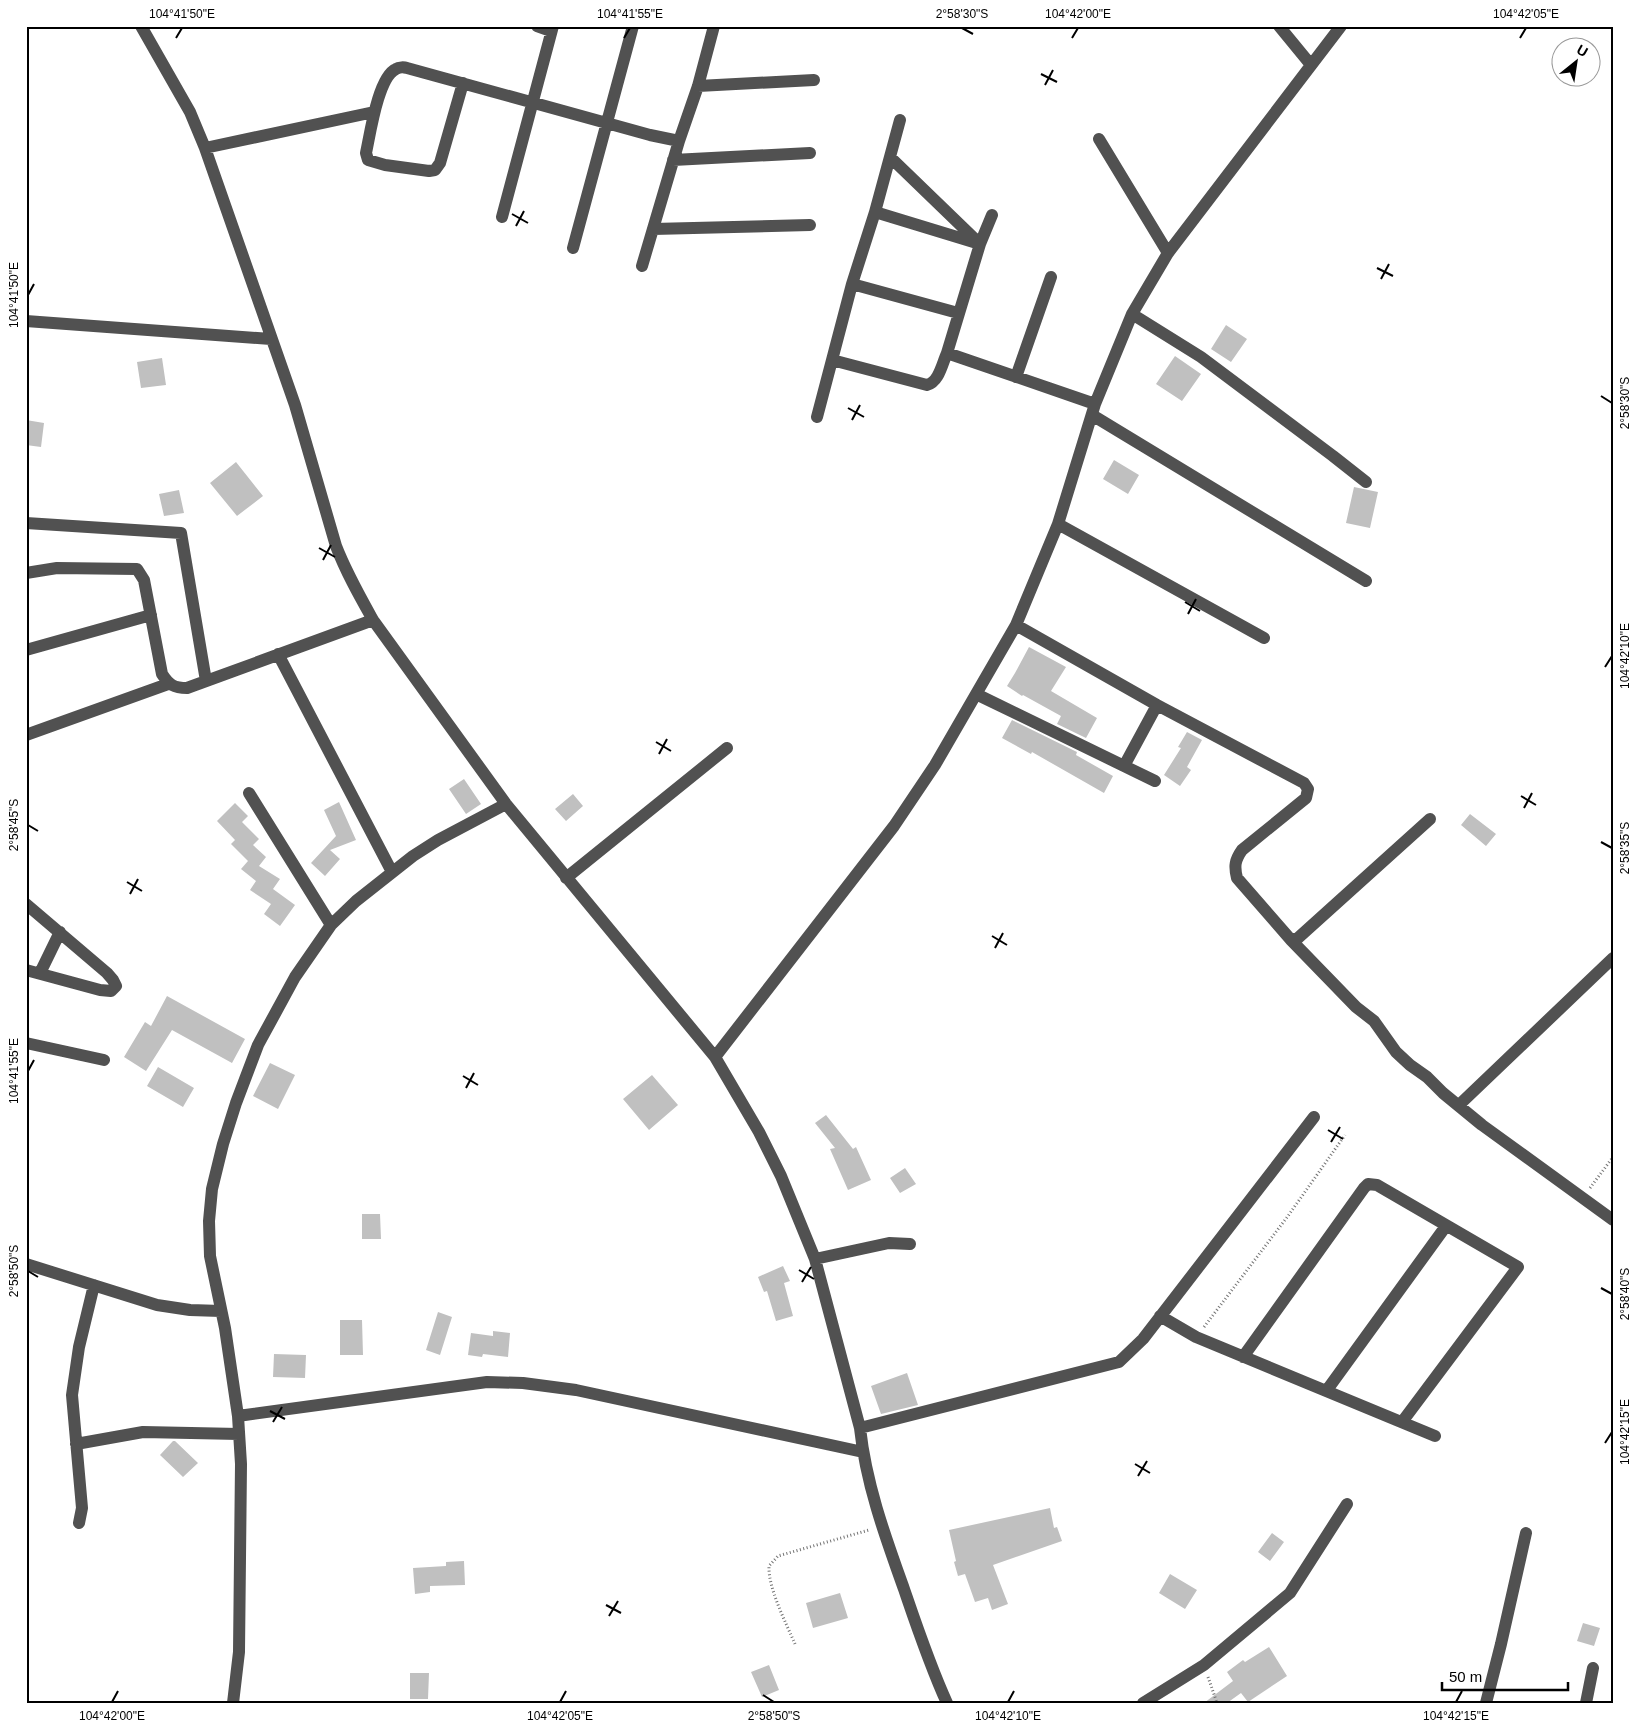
<svg xmlns="http://www.w3.org/2000/svg" width="1639" height="1729" font-family="Arial,sans-serif">
  <style>
    .building { fill: #c0c0c0 }
    .lines { fill: none; stroke-linecap: round; stroke-linejoin: round }
    .path { stroke: #737373; stroke-width: 3; stroke-dasharray: 1 2.5; stroke-linecap: butt }
    .minor { stroke: #515151; stroke-width: 12 }
    .ticks { fill: none; stroke: #000; stroke-width: 2 }
    .neatline { fill: none; stroke: #000; stroke-width: 2 }
    .ticks-label { font-size: 12px; text-anchor: middle; fill: #000 }
  </style>
  <rect width="100%" height="100%" fill="#fff"/>
  <!-- building -->
  <path class="building" d="M1226,325L1247,339L1231,362L1211,349Z
    M1175,356L1201,374L1182,401L1156,384Z
    M162,358L166,385L141,388L137,362Z
    M26,420L44,423L41,447L26,445Z
    M1114,460L1139,475L1128,494L1103,479Z
    M236,462L263,496L237,516L210,483Z
    M1354,487L1378,492L1370,528L1346,523Z
    M179,490L184,513L164,516L159,494Z
    M1029,647L1066,667L1051,691L1097,718L1086,738L1057,724L1061,716L1023,695L1022,696L1007,686L1015,673Z
    M1012,720L1077,752L1076,755L1113,776L1104,793L1032,752L1031,754L1002,738Z
    M1187,732L1202,740L1187,767L1191,770L1180,786L1164,775L1181,748L1178,747Z
    M464,779L481,804L466,814L449,789Z
    M573,794L583,806L566,821L555,809Z
    M339,802L356,840L330,850L340,859L325,876L311,863L336,836L324,810Z
    M235,803L248,816L242,822L259,839L253,845L266,857L259,866L280,879L273,889L295,905L280,926L264,914L271,904L250,890L256,881L241,869L248,861L231,844L235,840L217,821Z
    M1470,814L1496,834L1486,846L1461,825Z
    M167,996L245,1039L232,1063L172,1030L146,1071L124,1057L145,1022L151,1026Z
    M270,1063L295,1075L278,1109L253,1096Z
    M158,1067L194,1088L183,1107L147,1086Z
    M652,1075L678,1105L649,1130L623,1099Z
    M826,1115L853,1149L856,1147L871,1180L848,1190L830,1149L835,1148L815,1123Z
    M905,1168L916,1184L900,1193L890,1178Z
    M362,1214H380L381,1239H362Z
    M783,1266L790,1281L784,1283L793,1316L776,1321L767,1291L764,1292L758,1277Z
    M438,1312L452,1317L440,1355L426,1350Z
    M340,1320H362L363,1355H340Z
    M493,1331L510,1333L508,1357L483,1354L482,1357L468,1355L471,1333L493,1336Z
    M274,1354L306,1355L305,1378L273,1377Z
    M907,1373L918,1405L881,1414L871,1386Z
    M173,1441H175L198,1463L183,1477L160,1455Z
    M1050,1508L1054,1528L1057,1527L1062,1541L993,1565L1008,1604L992,1610L988,1598L975,1602L965,1574L958,1576L954,1562L956,1561L949,1530Z
    M1272,1533L1284,1542L1270,1561L1258,1552Z
    M464,1561L465,1585L430,1586V1592L415,1594L413,1568L446,1566V1562Z
    M1170,1574L1197,1590L1185,1609L1159,1593Z
    M840,1593L848,1618L813,1628L806,1603Z
    M1583,1623L1600,1628L1594,1646L1577,1641Z
    M1269,1647L1287,1676L1248,1702L1241,1693L1227,1703H1204L1233,1681L1227,1672L1243,1660L1245,1662Z
    M769,1665L779,1690L762,1697L751,1672Z
    M410,1673H429L428,1699H410Z"/>
  <g class="lines">
    <!-- path -->
    <path class="path" d="M1590,1188L1613,1157
      M1204,1327L1288,1216L1345,1135
      M795,1644C786,1623 768,1588 769,1566L778,1556L869,1530
      M1208,1677L1217,1703"/>
    <!-- minor -->
    <path class="minor" d="M141,26L190,112L205,148L295,405L336,546C346,572 359,595 373,620L506,804L715,1057L759,1132L781,1176L815,1259L860,1428C866,1484 885,1536 904,1589C917,1627 930,1666 947,1703
      M537,26L551,31
      M1279,26L1311,65
      M463,83L440,163L435,170L429,171L385,165L368,160L366,153C370,135 378,77 396,69C399,67 404,67 407,68L650,135L679,141L698,86L714,26
      M698,86L814,80
      M1099,139L1168,253
      M205,148L374,112
      M890,157L980,244L947,353L1095,404
      M673,160L810,153
      M875,212L980,244L992,215
      M502,217L553,26
      M653,229L810,225
      M573,248L633,26
      M642,266L679,141
      M852,284L875,212L900,120
      M1132,314L1201,357L1333,456L1366,482
      M26,321L271,339
      M947,353C942,364 939,382 927,385L832,360L852,284L958,313
      M1016,377L1051,277
      M1092,415L1366,581
      M817,417L832,360
      M26,523L181,533L206,681
      M1058,524L1264,638
      M26,573L57,568L137,569L144,580L162,674C169,685 174,688 187,688L373,620
      M1016,625L1157,705L1304,783L1308,789L1306,798L1242,850C1235,860 1234,866 1237,878L1291,940L1356,1007L1374,1021L1396,1052L1410,1065L1427,1077L1443,1093L1482,1125L1613,1220
      M26,650L151,615
      M278,654L392,872
      M976,694L1155,781
      M26,735L168,684
      M1124,766L1157,705
      M249,793L331,925
      M566,878L727,748
      M26,904L107,973L113,980L116,986L111,991L100,990L26,970
      M1291,940L1298,938L1430,819
      M40,973L60,932
      M26,1043L104,1060
      M715,1057L894,826L935,765L1016,625L1058,524L1095,404L1132,314L1168,253L1341,26
      M1459,1105L1613,958
      M815,1259L889,1243L910,1244
      M26,1264L157,1305L190,1310L221,1311
      M1160,1316L1196,1337L1435,1436
      M1243,1357L1364,1188L1368,1184L1377,1185L1518,1267L1402,1422
      M1327,1390L1446,1226
      M238,1416L487,1382L523,1383L576,1390L863,1452
      M860,1428L1119,1362L1143,1339L1314,1117
      M76,1444L143,1432L239,1434
      M79,1523L82,1508L72,1395L79,1347L94,1285
      M233,1703L239,1652L241,1464L238,1416L225,1328L210,1256L209,1221L212,1189L223,1144L236,1103L258,1045L295,977L331,925L356,901L413,856L438,840L506,804
      M1143,1703L1204,1665L1290,1593L1347,1504
      M1486,1703L1501,1644L1526,1533
      M1586,1703L1593,1668"/>
  </g>
  <!-- ticks -->
  <path class="ticks" d="M962,28L973,34M176,38L182,28M624,38L630,28M1072,38L1078,28M1520,38L1526,28M1041,74L1057,82M1045,85L1053,70M512,214L528,223M516,226L524,211M1377,268L1393,276M1381,279L1389,264M28,295L34,284M1601,396L1612,403M848,408L864,417M852,420L860,405M319,548L335,557M323,560L331,545M1185,602L1200,611M1188,614L1196,599M1605,667L1612,656M656,742L671,751M659,754L667,739M1521,796L1536,805M1524,808L1532,793M28,825L38,831M1601,842L1612,848M127,882L142,891M130,894L138,879M992,936L1007,945M995,948L1003,933M28,1071L34,1060M463,1076L478,1085M466,1088L474,1073M1328,1130L1343,1139M1331,1142L1340,1127M799,1270L814,1279M28,1271L38,1277M802,1282L811,1267M1601,1288L1612,1294M270,1411L285,1419M273,1422L282,1407M1605,1443L1612,1432M1135,1464L1150,1473M1138,1476L1147,1461M606,1605L621,1613M609,1616L618,1601M763,1695L774,1702M112,1702L118,1691M560,1702L566,1691M1008,1702L1014,1691M1456,1702L1462,1691"/>
  <!-- border -->
  <rect width="1639" height="1729" fill="none" stroke="#ffffff" stroke-width="55"/>
  <!-- north arrow -->
  <g transform="translate(1576 62) rotate(30)"><circle r="24" fill="#ffffff" stroke="#999999"/>
  <path d="M0-4L9 19L0 12L-9 19Z" fill="#000000"/>
  <text y="-8" font-size="14" font-weight="bold" text-anchor="middle" fill="#000000">U</text>
  </g>
  <!-- scale -->
  <path d="M1442 1682v8h126v-8" fill="none" stroke="#000000" stroke-width="2.5"/>
  <text x="1449" y="1682" font-size="15" fill="#000000" stroke="#ffffff" stroke-width="4" paint-order="stroke">50 m</text>
  <rect x="28" y="28" width="1584" height="1674" class="neatline"/>
  <g class="ticks-label">
    <text x="182" y="18">104°41'50"E</text>
    <text x="630" y="18">104°41'55"E</text>
    <text x="962" y="18">2°58'30"S</text>
    <text x="1078" y="18">104°42'00"E</text>
    <text x="1526" y="18">104°42'05"E</text>
    <text transform="translate(14 295) rotate(-90)" y="4">104°41'50"E</text>
    <text transform="translate(1625 403) rotate(-90)" y="4">2°58'30"S</text>
    <text transform="translate(1625 656) rotate(-90)" y="4">104°42'10"E</text>
    <text transform="translate(14 825) rotate(-90)" y="4">2°58'45"S</text>
    <text transform="translate(1625 848) rotate(-90)" y="4">2°58'35"S</text>
    <text transform="translate(14 1071) rotate(-90)" y="4">104°41'55"E</text>
    <text transform="translate(14 1271) rotate(-90)" y="4">2°58'50"S</text>
    <text transform="translate(1625 1294) rotate(-90)" y="4">2°58'40"S</text>
    <text transform="translate(1625 1432) rotate(-90)" y="4">104°42'15"E</text>
    <text x="112" y="1720">104°42'00"E</text>
    <text x="560" y="1720">104°42'05"E</text>
    <text x="774" y="1720">2°58'50"S</text>
    <text x="1008" y="1720">104°42'10"E</text>
    <text x="1456" y="1720">104°42'15"E</text>
  </g>
</svg>
